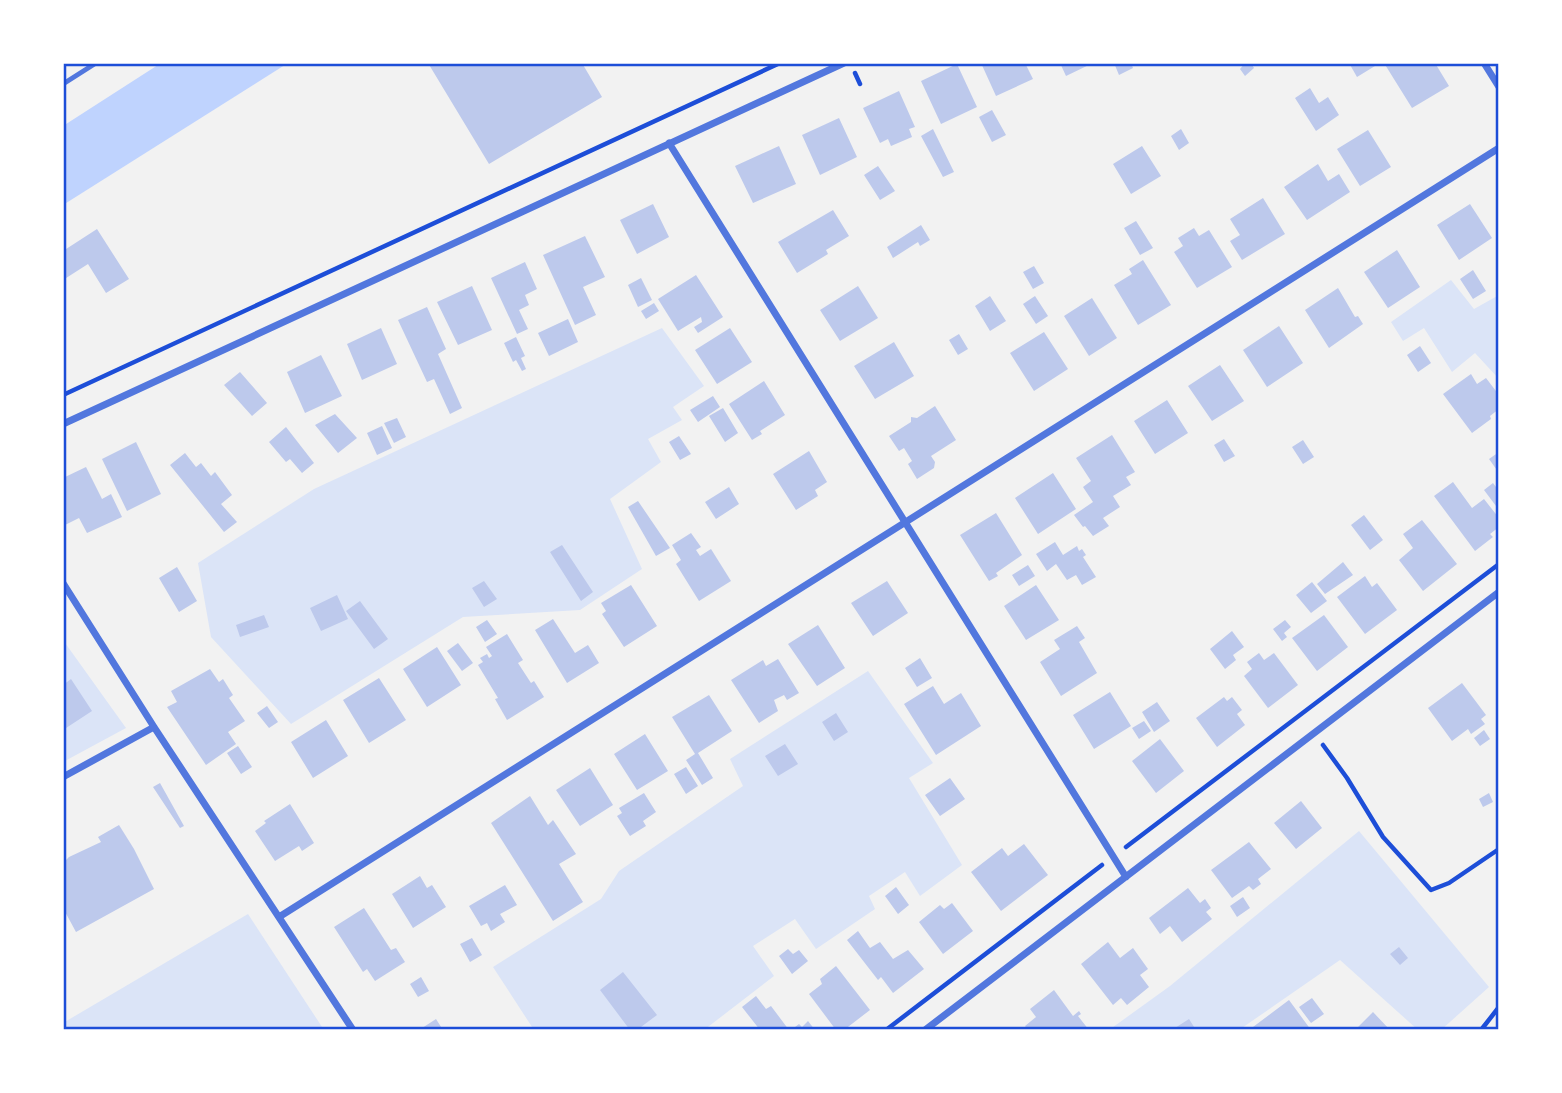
<svg xmlns="http://www.w3.org/2000/svg" width="1562" height="1093" font-family="Figtree,sans-serif">
  <style>
    .green { fill: #dbe4f7 }
    .water { fill: #bfd3fe }
    .building { fill: #bdc9ec }
    .lines { fill: none; stroke-linecap: round; stroke-linejoin: round }
    .path { stroke: #1d4ed8; stroke-width: 4.5 }
    .service { stroke: #5277de; stroke-width: 5 }
    .minor { stroke: #5277de; stroke-width: 7 }
    .neatline { fill: none; stroke: #1d4ed8; stroke-width: 2.5 }
  </style>
  <rect width="100%" height="100%" fill="#f2f2f2"/>
  <!-- green -->
  <path class="green" d="M1451,280L1474,309L1499,295V379L1475,353L1452,372L1424,328L1403,341L1391,322Z
    M662,328L704,386L673,407L682,420L648,439L661,462L610,499L642,569L580,610L463,617L291,724L211,637L198,563L314,489Z
    M63,640L126,728L63,762Z
    M868,671L933,763L909,778L962,865L920,896L905,872L869,896L875,909L816,949L795,919L753,946L774,976L704,1030H534L493,967L601,899L619,871L743,786L730,759Z
    M1359,831L1489,987L1441,1030H1418L1340,960L1239,1030H1109L1170,986Z
    M248,914L324,1030H63V1023Z"/>
  <!-- water -->
  <path class="water" d="M161,63H288L63,205V126Z"/>
  <!-- building -->
  <path class="building" d="M428,63H582L602,97L489,164Z
    M981,63H1025L1033,79L996,96Z
    M1060,63H1093L1066,76Z
    M1114,63H1131L1133,68L1119,75Z
    M1245,63H1251L1254,68L1245,76L1240,69Z
    M1349,63H1374L1375,66L1357,77Z
    M1384,63H1435L1449,86L1412,108Z
    M957,64L977,107L941,124L921,81Z
    M1310,88L1319,103L1328,97L1339,115L1316,131L1295,98Z
    M899,91L915,127L909,129L912,137L891,146L888,139L880,143L863,108Z
    M992,110L1006,135L992,142L979,117Z
    M839,118L857,157L820,175L802,135Z
    M933,129L954,172L943,177L921,136Z
    M1181,129L1189,143L1179,150L1171,136Z
    M1368,130L1391,167L1360,186L1337,149Z
    M779,146L796,184L753,203L735,166Z
    M1142,146L1161,176L1131,194L1113,164Z
    M1318,164L1328,181L1339,174L1350,192L1307,220L1284,187Z
    M878,166L895,191L880,200L864,175Z
    M1263,198L1285,234L1242,260L1230,241L1240,235L1230,219Z
    M653,204L669,237L637,254L620,220Z
    M1470,204L1492,238L1459,260L1437,225Z
    M833,210L849,236L826,250L828,254L797,273L778,242Z
    M1136,221L1153,248L1140,255L1124,228Z
    M921,225L930,240L920,246L918,242L893,258L887,247Z
    M1194,228L1199,236L1209,230L1232,267L1197,288L1174,252L1183,246L1178,238Z
    M97,229L129,279L106,293L88,264L63,280V251Z
    M585,236L605,277L583,287L596,315L575,325L543,255Z
    M1397,250L1420,287L1388,308L1364,272Z
    M1143,260L1171,305L1138,325L1114,285L1132,274L1129,269Z
    M525,262L537,289L525,295L529,305L519,310L528,329L517,334L491,278Z
    M1034,266L1044,283L1033,289L1023,272Z
    M1473,270L1486,291L1473,299L1460,279Z
    M696,275L723,317L698,333L694,327L702,322L701,317L678,331L658,299Z
    M641,278L652,300L638,307L628,285Z
    M472,286L492,330L458,345L437,302Z
    M858,286L878,318L840,341L820,310Z
    M1338,288L1355,317L1358,316L1363,324L1329,348L1305,310Z
    M990,296L1006,321L990,331L975,306Z
    M1035,296L1048,316L1036,324L1023,304Z
    M1092,298L1117,338L1089,356L1064,316Z
    M654,303L659,311L646,319L641,311Z
    M427,307L446,349L438,354L462,408L450,414L434,379L427,382L398,320Z
    M568,319L578,342L549,356L538,333Z
    M1279,326L1303,363L1267,387L1243,350Z
    M381,328L397,364L362,380L347,344Z
    M730,328L752,362L717,384L695,350Z
    M1044,332L1068,369L1034,391L1010,353Z
    M959,334L968,349L958,355L949,340Z
    M516,337L525,356L521,358L526,369L522,371L516,360L513,362L504,343Z
    M894,342L914,376L875,399L854,366Z
    M1420,346L1431,363L1418,372L1407,355Z
    M321,355L342,396L305,413L287,372Z
    M1220,365L1244,401L1212,421L1188,386Z
    M240,372L267,403L252,416L224,385Z
    M1471,374L1477,384L1486,378L1499,395V409L1490,416L1491,419L1472,433L1443,394Z
    M764,381L785,415L760,431L762,434L752,440L729,404Z
    M713,396L720,407L698,422L690,410Z
    M1167,400L1188,433L1155,454L1134,421Z
    M935,406L956,440L931,456L935,462L934,468L917,479L908,464L912,461L904,448L899,451L889,436L911,422V417L917,418Z
    M723,408L738,433L725,442L709,416Z
    M335,414L357,438L338,453L315,425Z
    M397,418L406,437L394,443L384,423Z
    M382,426L392,448L377,455L367,433Z
    M286,427L314,463L302,473L290,459L286,462L269,442Z
    M1112,435L1135,472L1126,477L1131,485L1113,496L1120,507L1103,518L1109,526L1093,536L1085,526L1083,527L1074,515L1093,502L1083,487L1091,481L1076,458Z
    M679,436L691,454L680,460L669,442Z
    M1224,439L1235,456L1224,462L1214,445Z
    M1303,440L1314,457L1303,464L1292,447Z
    M136,442L161,494L127,511L102,459Z
    M809,451L827,482L815,490L818,496L796,510L773,474Z
    M1499,452V473L1489,459Z
    M185,453L196,467L201,463L211,476L215,472L232,495L221,504L237,522L224,532L170,465Z
    M86,467L102,499L111,494L122,517L87,533L79,518L63,526V478Z
    M1053,473L1076,509L1038,534L1015,498Z
    M1453,482L1472,508L1484,499L1499,518V527L1490,534L1493,537L1475,551L1434,496Z
    M1493,483L1499,491V510L1484,490Z
    M729,487L739,504L716,519L705,502Z
    M638,501L670,548L656,556L628,507Z
    M996,513L1022,555L996,573L998,576L989,581L960,535Z
    M1364,515L1383,540L1370,550L1351,525Z
    M1422,520L1457,564L1423,591L1399,560L1413,548L1403,534Z
    M691,533L701,547L696,550L700,556L711,549L731,581L699,601L676,564L681,560L672,545Z
    M1055,542L1063,555L1077,546L1079,551L1082,549L1086,555L1083,557L1096,577L1082,585L1076,575L1067,580L1056,564L1047,571L1036,554Z
    M562,545L593,592L581,601L550,552Z
    M1343,562L1353,575L1325,594L1317,584Z
    M1028,565L1035,576L1019,586L1012,575Z
    M177,567L197,601L179,612L159,578Z
    M1365,576L1372,587L1377,583L1397,610L1365,634L1337,597Z
    M484,581L497,599L484,607L472,588Z
    M887,581L908,613L873,636L851,603Z
    M1312,582L1327,601L1311,613L1296,595Z
    M631,585L657,626L624,647L602,614L606,611L601,603Z
    M1036,585L1059,620L1026,640L1004,606Z
    M337,595L348,619L321,631L310,608Z
    M360,601L388,639L374,649L346,611Z
    M264,615L269,627L240,637L236,625Z
    M1324,615L1348,647L1317,671L1292,638Z
    M553,619L575,653L588,645L599,663L567,683L535,630Z
    M487,620L497,634L485,642L476,627Z
    M1285,620L1291,627L1284,633L1287,637L1282,641L1273,629Z
    M818,625L845,668L817,686L788,644Z
    M1077,626L1085,638L1079,642L1097,673L1061,696L1040,662L1060,649L1054,640Z
    M1232,631L1244,647L1233,655L1236,660L1225,669L1210,649Z
    M507,634L523,660L518,663L531,683L534,681L544,697L507,720L495,699L498,698L478,665L483,662L480,658L487,654L489,658L492,656L486,647Z
    M458,643L473,663L462,671L447,651Z
    M437,647L461,685L427,707L403,669Z
    M1259,653L1264,660L1274,653L1298,685L1268,708L1244,676L1252,669L1247,662Z
    M920,658L932,678L917,687L905,668Z
    M778,659L799,693L787,700L784,695L774,700L778,711L759,723L731,680L763,660L766,666Z
    M210,669L219,682L223,679L233,695L229,698L245,721L228,732L236,744L206,765L167,707L177,702L171,691Z
    M379,678L406,720L369,743L343,700Z
    M71,679L92,711L63,730V685Z
    M1462,683L1486,715L1481,719L1485,724L1471,734L1468,729L1452,741L1428,708Z
    M933,686L944,704L961,693L981,726L936,755L904,704Z
    M1110,692L1131,726L1094,749L1073,715Z
    M709,695L732,731L698,753L713,778L702,785L686,760L695,754L672,717Z
    M1224,697L1227,701L1232,697L1242,710L1237,714L1245,725L1217,747L1196,718Z
    M1157,702L1170,721L1154,732L1142,712Z
    M267,706L278,722L269,728L257,713Z
    M836,713L848,732L834,741L822,722Z
    M326,720L348,756L313,778L291,742Z
    M1144,721L1151,731L1139,739L1132,728Z
    M1484,730L1490,739L1480,746L1474,738Z
    M645,734L668,771L637,790L614,754Z
    M1160,739L1184,771L1156,793L1132,761Z
    M785,744L798,764L778,776L765,756Z
    M238,746L252,767L241,774L227,753Z
    M686,767L698,786L686,794L674,774Z
    M590,768L613,805L580,826L556,790Z
    M950,778L965,799L940,816L925,795Z
    M160,783L184,826L180,828L153,787Z
    M644,793L656,812L643,821L646,826L630,836L617,816L622,813L619,808Z
    M1489,793L1493,802L1483,807L1479,799Z
    M530,796L548,825L553,820L576,854L559,864L583,902L553,921L491,823Z
    M1301,801L1322,828L1296,849L1274,823Z
    M290,804L314,843L302,851L299,846L275,861L255,831L266,823L264,821Z
    M119,825L134,849L154,889L76,932L63,908V863L69,857L101,842L98,837Z
    M1249,842L1271,869L1258,879L1261,884L1253,890L1249,886L1232,898L1211,870Z
    M1024,844L1048,875L1001,911L971,872L1002,848L1008,856Z
    M420,876L427,888L432,885L446,907L413,928L392,894Z
    M505,885L517,905L500,914L505,922L491,931L487,923L481,926L469,906Z
    M896,887L909,905L898,914L885,896Z
    M1188,888L1200,903L1205,899L1211,908L1206,912L1212,919L1182,942L1170,926L1160,934L1149,918Z
    M1243,897L1250,908L1237,917L1230,906Z
    M952,903L973,931L943,954L919,922L940,905L944,909Z
    M364,908L391,950L396,948L405,962L375,981L367,969L363,972L334,927Z
    M858,931L870,948L880,942L893,959L908,950L924,969L893,993L881,977L878,980L847,940Z
    M472,938L482,955L470,962L460,944Z
    M1108,942L1120,958L1133,948L1148,969L1140,975L1149,987L1127,1005L1121,998L1113,1005L1081,964Z
    M1399,947L1408,958L1400,965L1390,954Z
    M788,949L793,954L799,950L808,961L792,974L779,956Z
    M836,966L870,1010L844,1030H836L809,994L822,984L820,979Z
    M623,972L657,1015L637,1030H630L600,990Z
    M421,977L429,991L418,997L410,984Z
    M1054,990L1073,1016L1079,1011L1081,1014L1078,1016L1089,1030H1028L1025,1026L1036,1017L1030,1009Z
    M756,996L766,1009L771,1006L789,1030H760L742,1007Z
    M1312,998L1324,1014L1311,1023L1299,1007Z
    M1289,1000L1311,1030H1249Z
    M1373,1012L1390,1030H1355Z
    M436,1019L443,1030H419Z
    M1189,1019L1196,1030L1175,1028Z
    M808,1021L815,1030H791L799,1024L802,1027Z"/>
  <g class="lines">
    <!-- path -->
    <path class="path" d="M855,73L860,84
      M63,395L780,63
      M1323,745L1347,778L1383,837L1431,890L1449,883L1499,849
      M1126,847L1499,564
      M886,1030L1102,865
      M1481,1030L1499,1007"/>
    <!-- service -->
    <path class="service" d="M63,84L96,63"/>
    <!-- minor -->
    <path class="minor" d="M1484,63L1499,87
      M669,143L1126,877
      M63,424L844,63
      M63,583L154,727L353,1030
      M63,777L154,727
      M279,917L1499,148
      M925,1030L1499,592"/>
  </g>
  <!-- border -->
  <rect width="1562" height="1093" fill="none" stroke="#ffffff" stroke-width="130"/>
  <rect x="65" y="65" width="1432" height="963" class="neatline"/>
</svg>
